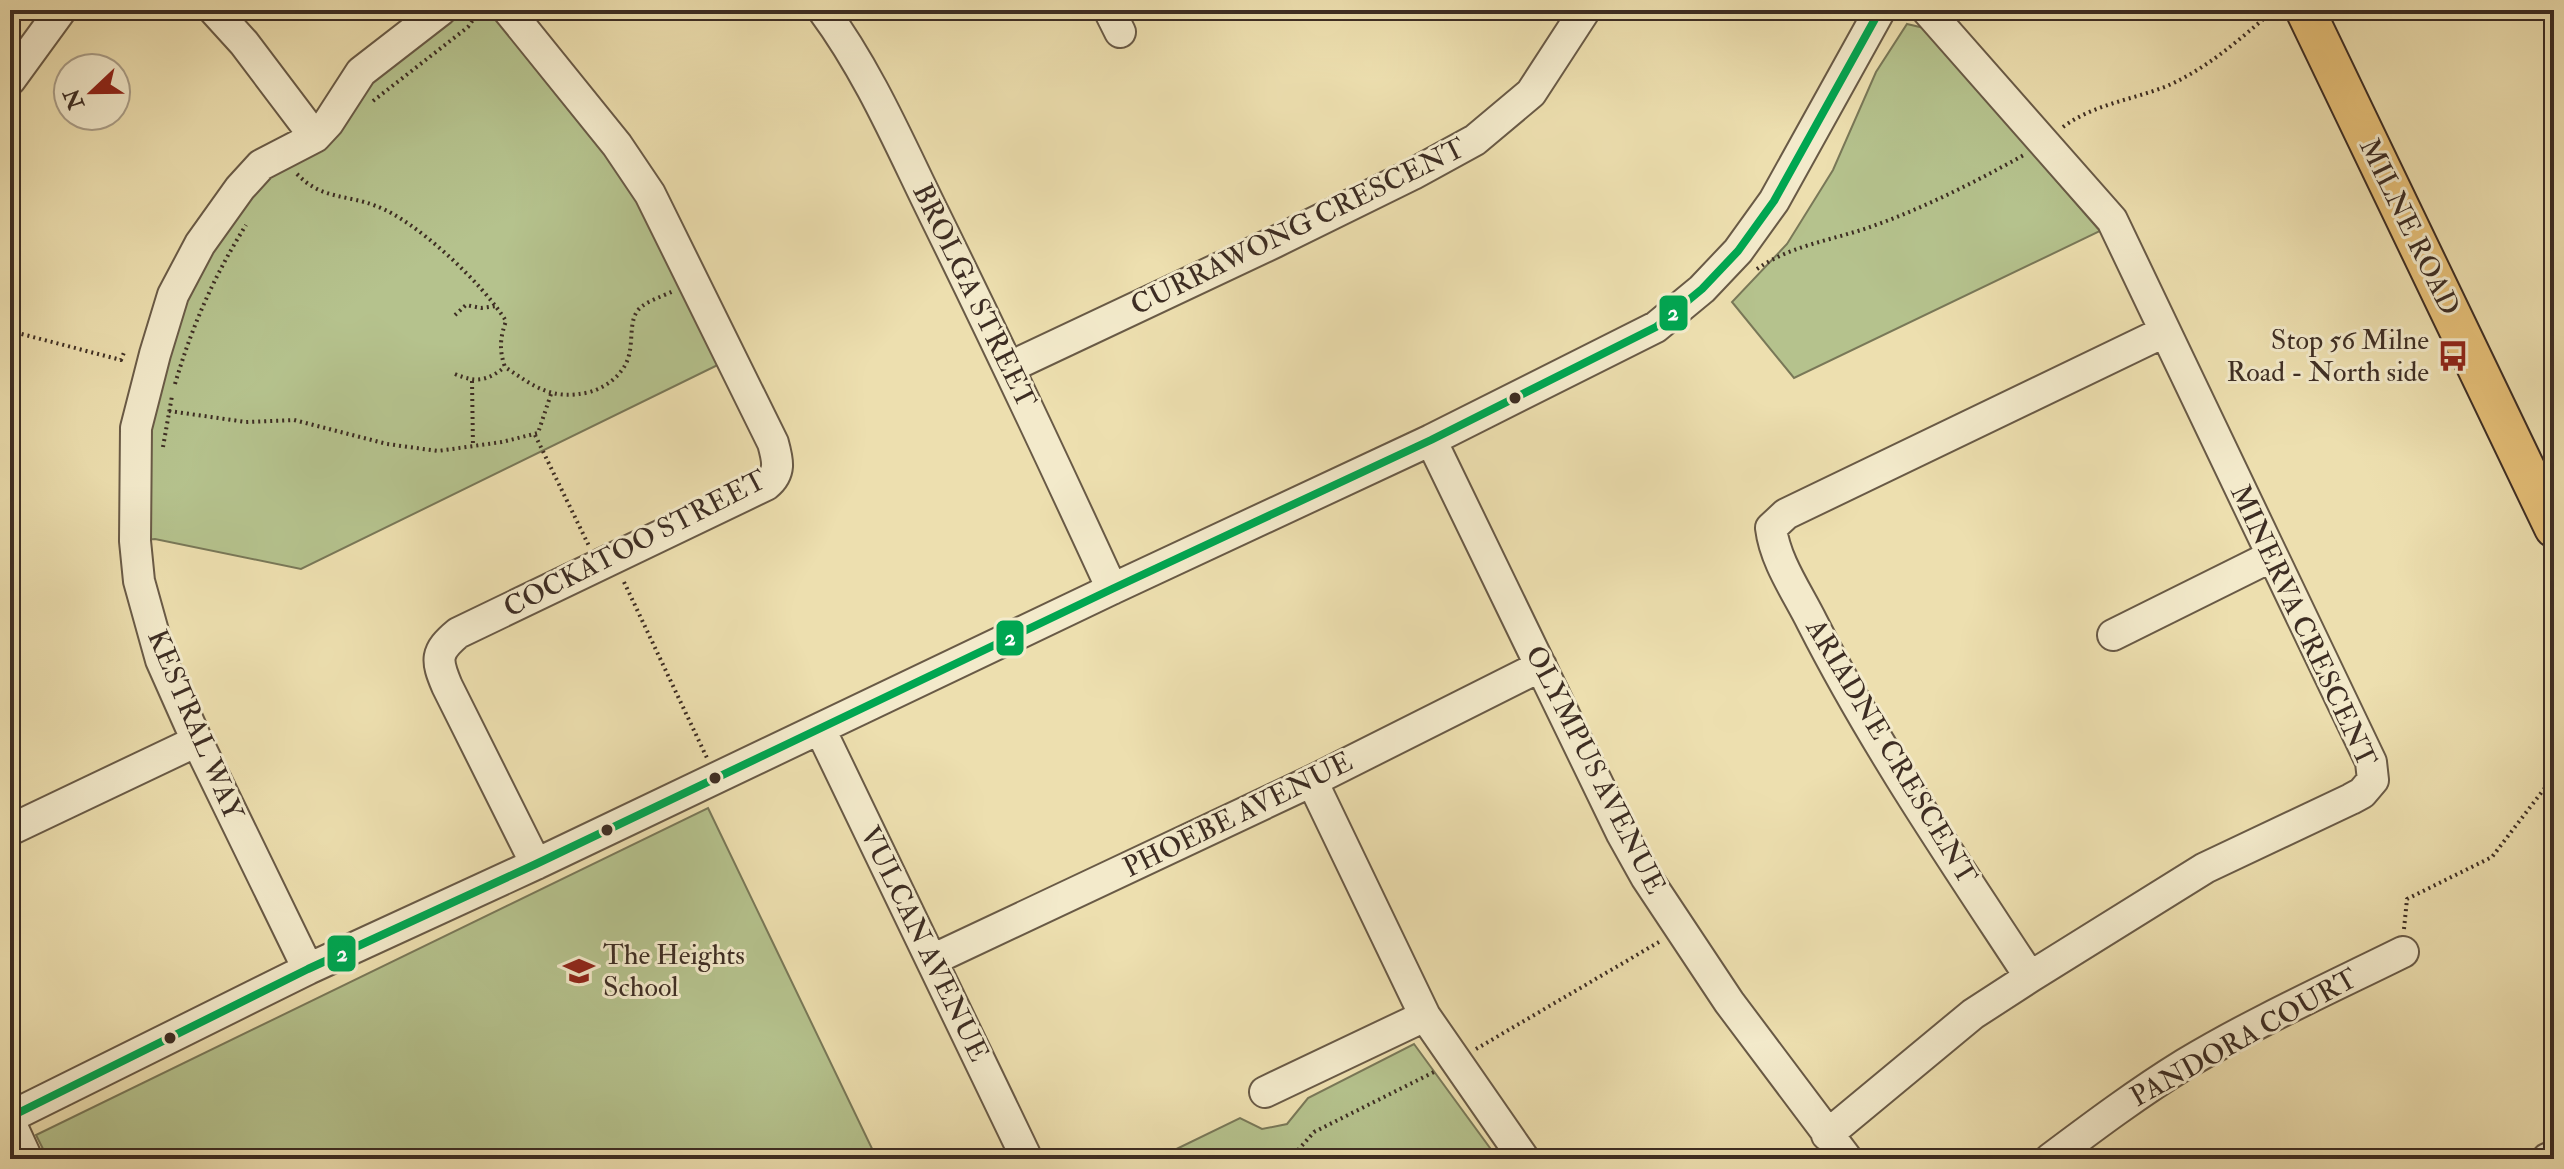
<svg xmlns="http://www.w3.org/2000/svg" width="2564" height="1169" font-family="'IM FELL Double Pica',serif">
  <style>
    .green { fill: #b5c28d; stroke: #797858; stroke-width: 2 }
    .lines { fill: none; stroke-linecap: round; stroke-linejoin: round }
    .minor-casing { stroke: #695a46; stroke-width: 34 }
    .major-casing { stroke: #3d2d23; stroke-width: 42 }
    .path { stroke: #3d2d23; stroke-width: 4; stroke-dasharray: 2 4; stroke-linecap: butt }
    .minor { stroke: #f3eacb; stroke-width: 30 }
    .major { stroke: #e6c078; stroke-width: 38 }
    .bus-1-casing { stroke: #f3eacb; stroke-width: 14 }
    .bus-1 { stroke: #00a651; stroke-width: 8 }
    .bus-dot { fill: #3d2d23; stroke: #f3eacb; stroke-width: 3 }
    .labels { text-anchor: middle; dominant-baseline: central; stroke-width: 6; stroke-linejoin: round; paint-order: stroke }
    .street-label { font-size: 28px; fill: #3d2d23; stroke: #f3eacb }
    .poi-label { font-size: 28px; fill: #3d2d23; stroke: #f3eacb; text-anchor: end }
    .line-badge { stroke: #f3eacb; stroke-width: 3 }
    .badge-label { font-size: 22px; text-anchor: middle; font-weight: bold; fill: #fff }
  </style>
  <rect width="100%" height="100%" fill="#eddfaf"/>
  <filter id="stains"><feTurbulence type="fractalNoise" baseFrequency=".0025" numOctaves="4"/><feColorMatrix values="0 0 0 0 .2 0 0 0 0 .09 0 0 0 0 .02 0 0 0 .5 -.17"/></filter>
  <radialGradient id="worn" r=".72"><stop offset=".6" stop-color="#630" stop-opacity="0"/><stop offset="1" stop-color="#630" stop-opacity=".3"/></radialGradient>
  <!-- green -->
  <path class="green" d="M441,10H508L617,145L732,358L301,569L155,539L135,541L136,428L200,244Z
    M1907,24L1924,28L2100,231L1794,378L1732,302L1787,244L1833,170L1876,72Z
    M708,808L877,1159H48L36,1135Z
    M1414,1044L1498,1159L1160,1157L1240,1118L1262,1129L1287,1124L1308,1098Z"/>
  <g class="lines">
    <defs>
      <path id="minor" d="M214,10L244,43L315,137
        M508,10L617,145L650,194L773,443C778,461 781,473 766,485L458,633C435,652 436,660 447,686L536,864
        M823,10C869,72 900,145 934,214C995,338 1054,463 1112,589
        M1109,10L1120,32
        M10,80L61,10
        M1010,367L1275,242L1413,174L1475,140L1531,93L1585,10
        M1431,440L1622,834L1646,877L1729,1002L1847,1159
        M2113,635L2272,556
        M820,729L1027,1159
        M1312,781L1425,1016L1524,1159
        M10,830L197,741
        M932,960L1312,781L1541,666
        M308,969L197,741L161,660L139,581L135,541L136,428L155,354L173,295L200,244L240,188L261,165L315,137L328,123L361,72L441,10
        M2030,977C1954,861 1875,746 1812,622C1797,592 1775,561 1771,528L1786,514L2164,332
        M1265,1092L1425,1016
        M10,1117L308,969L536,864L1112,589L1431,440L1656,327L1702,289L1738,251L1774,201L1880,10
        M10,1122L27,1159
        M1827,1135L1973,1014L2030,977L2205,868L2351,799L2362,793L2373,780L2371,762L2112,220L1927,10
        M2050,1159C2094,1126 2138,1093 2185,1064C2255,1022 2330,988 2403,952
        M2547,1159L2554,1156"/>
      <path id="major" d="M2305,10L2554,528"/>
    </defs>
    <!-- minor casing -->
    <use href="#minor" class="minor-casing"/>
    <!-- major casing -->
    <use href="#major" class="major-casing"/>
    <!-- path -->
    <path class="path" d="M373,101L468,27L480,10
      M2063,127C2094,104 2132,100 2167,86C2208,68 2240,39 2274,10
      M297,174C322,200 346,194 376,206C417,221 483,284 506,321C500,338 499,350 505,367C535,387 552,401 590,392C603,388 616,380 624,367C635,350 628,328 636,313C642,302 662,297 673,291
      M1757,269C1791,245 1834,240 1873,226C1926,207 1975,182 2024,155
      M455,315L466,305L481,308L496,306
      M10,331L121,360L125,350
      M455,374C476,383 487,381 505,367
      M472,381L473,447
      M175,384C192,326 214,276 246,225
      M169,411L246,422L294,420L387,444L438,451L502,442L538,433L551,394
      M535,435L589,546
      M163,447L172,396
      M624,582L707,758
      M2404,929L2407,899L2492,857L2554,776
      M1476,1049L1659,942
      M1290,1159L1314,1132L1434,1072"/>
    <!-- minor -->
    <use href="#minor" class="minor"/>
    <!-- major -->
    <use href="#major" class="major"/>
    <defs>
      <path id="bus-1" d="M10,1117L308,969L536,864L1112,589L1431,440L1656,327L1702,289L1738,251L1774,201L1880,10"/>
    </defs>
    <!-- bus-1 casing -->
    <use href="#bus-1" class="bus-1-casing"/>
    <!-- bus-1 -->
    <use href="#bus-1" class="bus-1"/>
  </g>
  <!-- icons -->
  <defs>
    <symbol id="bus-bare" viewBox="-9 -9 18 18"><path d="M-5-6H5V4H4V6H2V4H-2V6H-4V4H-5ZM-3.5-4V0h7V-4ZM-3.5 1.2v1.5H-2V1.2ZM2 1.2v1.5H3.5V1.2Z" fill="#8f2418" stroke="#f3eacb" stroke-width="2.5" paint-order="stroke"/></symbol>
    <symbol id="school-bare" viewBox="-9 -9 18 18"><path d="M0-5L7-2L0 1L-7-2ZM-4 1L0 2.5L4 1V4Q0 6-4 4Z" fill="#8f2418" stroke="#f3eacb" stroke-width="2.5" paint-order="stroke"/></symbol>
  </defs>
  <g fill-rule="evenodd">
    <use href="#bus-bare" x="2431" y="334" width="44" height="44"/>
    <use href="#school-bare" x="557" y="949" width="44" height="44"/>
  </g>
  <!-- markers -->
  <g class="bus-dot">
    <circle cx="1515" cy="398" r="7"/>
    <circle cx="715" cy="778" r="7"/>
    <circle cx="607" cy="830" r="7"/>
    <circle cx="170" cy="1038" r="7"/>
  </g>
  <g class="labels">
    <!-- street labels -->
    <g class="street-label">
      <text transform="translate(1298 227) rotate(-26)">CURRAWONG CRESCENT</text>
      <text transform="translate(2409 227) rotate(64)">MILNE ROAD</text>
      <text transform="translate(974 296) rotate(64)">BROLGA STREET</text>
      <text transform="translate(635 544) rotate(-27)">COCKATOO STREET</text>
      <text transform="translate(2303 626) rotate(65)">MINERVA CRESCENT</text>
      <text transform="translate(195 725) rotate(67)">KESTRAL WAY</text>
      <text transform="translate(1891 752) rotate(59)">ARIADNE CRESCENT</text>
      <text transform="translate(1595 770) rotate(63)">OLYMPUS AVENUE</text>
      <text transform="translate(1238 815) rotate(-26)">PHOEBE AVENUE</text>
      <text transform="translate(924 944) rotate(64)">VULCAN AVENUE</text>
      <text transform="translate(2244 1038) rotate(-29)">PANDORA COURT</text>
    </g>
    <!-- poi labels -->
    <g class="poi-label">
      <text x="2429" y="340">Stop 56 Milne<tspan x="2429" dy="32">Road - North side</tspan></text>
      <text x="603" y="955" text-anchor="start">The Heights<tspan x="603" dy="32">School</tspan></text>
    </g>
  </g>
  <g class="line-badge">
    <rect x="1658" y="294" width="31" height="38" rx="8" fill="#00a651"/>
    <rect x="995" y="619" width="30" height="38" rx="8" fill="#00a651"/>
    <rect x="326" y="934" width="31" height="39" rx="8" fill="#00a651"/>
  </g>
  <g class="badge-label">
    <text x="1673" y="320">2</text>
    <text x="1010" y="645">2</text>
    <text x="342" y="961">2</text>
  </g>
  <!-- margin -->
  <rect width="2564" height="1169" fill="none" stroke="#eddfaf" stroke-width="40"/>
  <rect x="12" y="12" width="2540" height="1145" fill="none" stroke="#3d2d23" stroke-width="4"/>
  <rect x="20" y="20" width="2524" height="1129" fill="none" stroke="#3d2d23" stroke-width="2"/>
  <!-- north arrow -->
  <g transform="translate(92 92) rotate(248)"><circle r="38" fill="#f3eacb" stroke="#aa9e88" stroke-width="2"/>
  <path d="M0-6L14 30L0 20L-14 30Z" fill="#8f2418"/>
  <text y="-12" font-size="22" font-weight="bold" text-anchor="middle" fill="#3d2d23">N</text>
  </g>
  <rect width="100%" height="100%" filter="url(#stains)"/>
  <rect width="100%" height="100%" fill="url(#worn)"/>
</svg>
